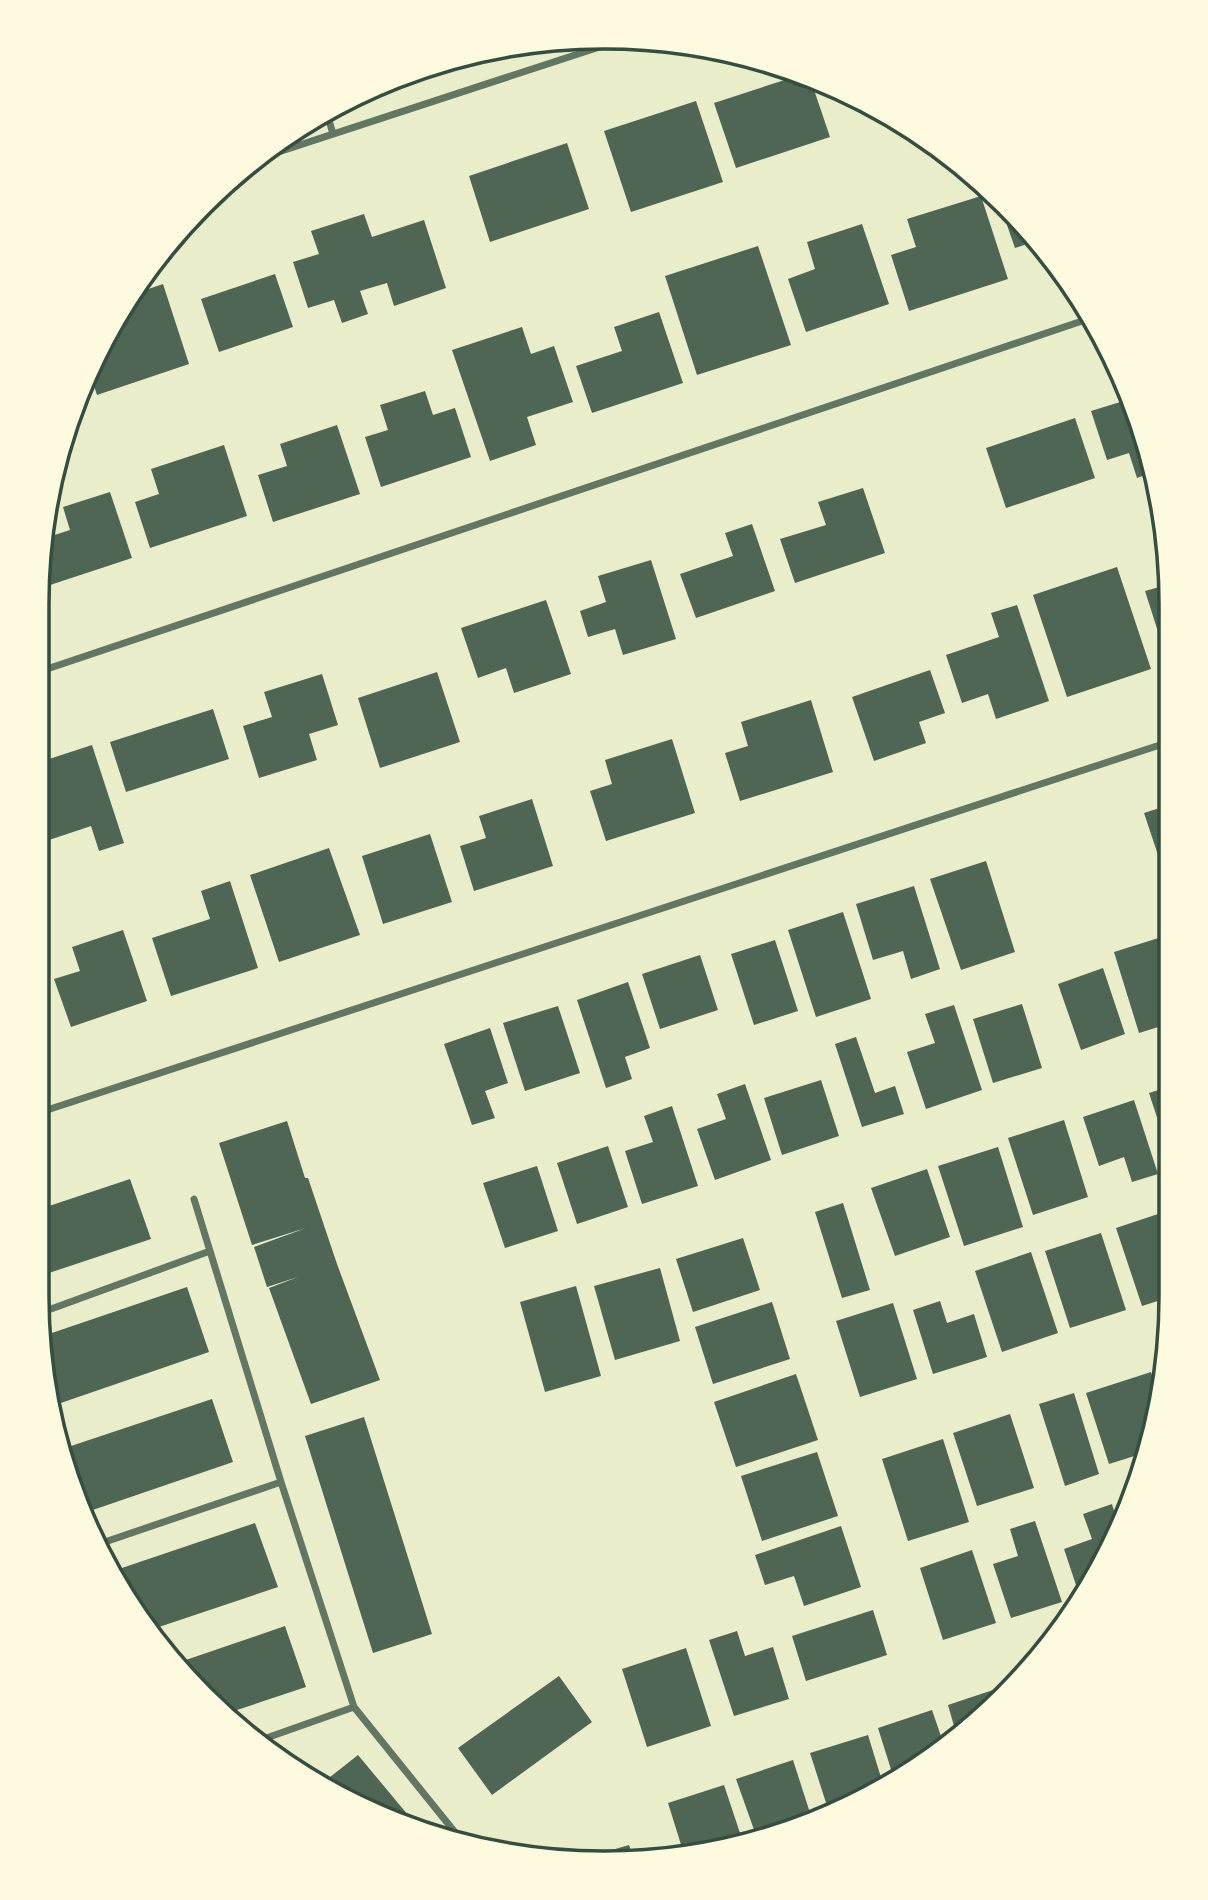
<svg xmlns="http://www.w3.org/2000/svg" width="1208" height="1900" font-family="'DM Sans',sans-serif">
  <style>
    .building { fill: #4f6655 }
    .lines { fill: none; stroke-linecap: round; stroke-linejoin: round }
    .minor { stroke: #617663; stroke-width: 7 }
    .rim { fill: none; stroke: #344e41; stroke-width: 3.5 }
  </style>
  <rect width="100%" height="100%" fill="#e9edc9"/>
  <!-- building -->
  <path class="building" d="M800,75L810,78L830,137L736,168L714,103Z
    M696,101L723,182L631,212L604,131Z
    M567,143L589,209L490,242L469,176Z
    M981,196L1008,279L909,311L891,255L916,247L907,219Z
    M1000,205L1036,241L1015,248Z
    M364,214L372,237L424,220L446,288L394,306L387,283L360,291L368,314L342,323L334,300L308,308L293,262L319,254L311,231Z
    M862,224L889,304L806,332L788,279L815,269L807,242Z
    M758,246L791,345L697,375L665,276Z
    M275,274L293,327L219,352L201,299Z
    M163,284L189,364L97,395L89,371L112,331L125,326L121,315L134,294Z
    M659,312L683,383L592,413L576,366L622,351L614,327Z
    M522,327L531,354L554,346L573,402L527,417L536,445L490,461L452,350Z
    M425,391L433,415L455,408L471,457L381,487L365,437L388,430L380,405Z
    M1130,399L1152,457L1154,472L1137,478L1129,453L1107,460L1091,411Z
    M1075,418L1095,478L1006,508L986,448Z
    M337,425L360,494L273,522L258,475L287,466L280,444Z
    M224,445L247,516L150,548L135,502L159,494L151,469Z
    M863,488L885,553L795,583L780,539L826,525L818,502Z
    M110,492L132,558L41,588L42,539L70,530L63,507Z
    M752,524L775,591L696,618L680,574L733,556L725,533Z
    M651,560L676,639L623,655L615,629L588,637L580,611L606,602L598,576Z
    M1117,567L1151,669L1067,697L1033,595Z
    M1170,584V635L1160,638L1145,591Z
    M546,600L571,674L514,693L506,668L478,678L461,628Z
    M1017,605L1049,701L996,719L988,694L962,703L946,655L999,637L991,613Z
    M930,670L945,713L919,722L926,743L874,761L852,697Z
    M437,672L460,742L380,768L358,698Z
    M322,674L338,725L309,734L317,760L259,778L243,726L272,717L264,692Z
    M811,700L833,772L740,801L725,753L748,746L741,722Z
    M213,709L229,759L126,792L110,742Z
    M672,739L695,813L606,841L590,791L612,784L605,760Z
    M92,745L124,843L99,851L91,826L40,843V762Z
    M532,799L553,866L474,891L460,846L486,838L479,816Z
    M1169,805V858L1160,861L1144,813Z
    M430,834L452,902L383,924L362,856Z
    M329,848L360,935L279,962L250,875Z
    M986,861L1015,952L961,970L930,879Z
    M230,881L258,968L171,996L152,938L210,919L201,891Z
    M914,886L940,969L911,979L903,951L873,960L856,904Z
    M843,912L871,999L816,1017L788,930Z
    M123,930L147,1001L71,1027L54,979L80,971L72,947Z
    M1168,935V1024L1139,1033L1114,952Z
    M775,940L798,1011L754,1025L731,954Z
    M700,955L718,1010L660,1029L642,974Z
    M1103,968L1125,1034L1081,1050L1058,984Z
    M628,982L650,1048L625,1057L632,1079L606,1088L577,1000Z
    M1022,1004L1042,1068L993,1083L973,1019Z
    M954,1005L982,1090L926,1109L907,1052L935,1043L925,1014Z
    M558,1006L580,1073L525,1091L503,1023Z
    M490,1028L508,1083L485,1091L495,1118L472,1125L444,1044Z
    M856,1037L875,1093L895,1086L904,1114L862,1127L835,1044Z
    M821,1080L839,1136L782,1155L764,1098Z
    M745,1084L771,1160L715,1180L697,1129L726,1119L717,1094Z
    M1168,1087L1167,1148L1149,1093Z
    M1134,1100L1158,1174L1132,1182L1124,1157L1099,1166L1083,1117Z
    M672,1106L698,1186L642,1204L625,1151L653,1142L644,1116Z
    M1064,1120L1088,1197L1033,1215L1008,1138Z
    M287,1121L305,1178H308L337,1264L380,1380L311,1404L269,1288L298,1277L267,1287L254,1247L306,1228L252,1245L219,1143Z
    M608,1146L628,1207L577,1224L557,1163Z
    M998,1147L1023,1227L964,1246L938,1166Z
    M537,1166L558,1231L505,1248L483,1183Z
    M927,1169L950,1237L895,1256L871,1188Z
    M130,1179L151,1239L37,1277V1210Z
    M843,1203L870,1290L842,1298L815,1212Z
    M1167,1211V1298L1142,1306L1116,1228Z
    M1101,1233L1126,1310L1070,1328L1045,1251Z
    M743,1238L760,1290L693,1312L676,1259Z
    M1031,1252L1058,1333L1002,1352L975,1271Z
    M660,1268L680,1341L615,1360L594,1286Z
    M576,1286L601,1376L545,1392L520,1302Z
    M187,1287L209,1352L55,1405L43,1336Z
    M940,1301L947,1323L974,1314L987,1357L933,1374L913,1310Z
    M772,1302L790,1359L713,1384L695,1327Z
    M893,1303L917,1379L860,1397L836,1321Z
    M1151,1372L1159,1398L1144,1453L1109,1464L1086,1393Z
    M796,1374L818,1440L736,1467L714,1402Z
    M1074,1393L1099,1474L1065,1486L1039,1404Z
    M212,1399L233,1462L84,1513L67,1478L62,1449Z
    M1010,1414L1034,1488L977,1506L953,1433Z
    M364,1417L432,1634L373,1653L305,1436Z
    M943,1439L969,1522L908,1541L882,1459Z
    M817,1452L838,1516L762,1541L741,1476Z
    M1112,1504L1119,1528L1080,1597L1064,1549L1092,1539L1083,1514Z
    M1035,1521L1062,1602L1011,1618L993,1564L1018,1556L1010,1529Z
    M255,1523L278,1587L150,1630L133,1611L113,1571Z
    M841,1526L861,1587L804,1606L794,1576L765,1585L755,1555Z
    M972,1550L996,1623L943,1640L920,1568Z
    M873,1610L887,1655L806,1681L792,1636Z
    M285,1626L306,1687L228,1713L180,1662Z
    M737,1631L745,1656L773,1647L789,1699L734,1716L709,1640Z
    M686,1648L711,1726L647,1747L622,1669Z
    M559,1676L592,1722L492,1795L458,1748Z
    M1002,1687L1003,1689L956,1733L948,1705Z
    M932,1710L944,1745L919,1767L894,1779L878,1728Z
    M868,1735L883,1784L828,1809L810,1753Z
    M358,1755L423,1833L325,1781Z
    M793,1760L811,1816L758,1841L736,1779Z
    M724,1785L744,1845L683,1851L668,1803Z
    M629,1845L633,1856L582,1861L581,1859Z"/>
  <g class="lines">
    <!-- minor -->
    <path class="minor" d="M326,110L333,134
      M254,160L624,39
      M41,671L1091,318
      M38,1113L1169,742
      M194,1199L281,1482L354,1707L462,1841
      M40,1313L210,1251
      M99,1544L281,1482
      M255,1742L354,1707"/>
  </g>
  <!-- crop -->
  <path d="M0 0H1208V1900H0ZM604 49H604A555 555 0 0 1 1159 604V1296A555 555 0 0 1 604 1851H604A555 555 0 0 1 49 1296V604A555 555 0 0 1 604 49Z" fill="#fefae0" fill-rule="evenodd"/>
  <path class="rim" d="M604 49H604A555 555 0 0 1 1159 604V1296A555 555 0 0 1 604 1851H604A555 555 0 0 1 49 1296V604A555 555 0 0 1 604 49Z"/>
</svg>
